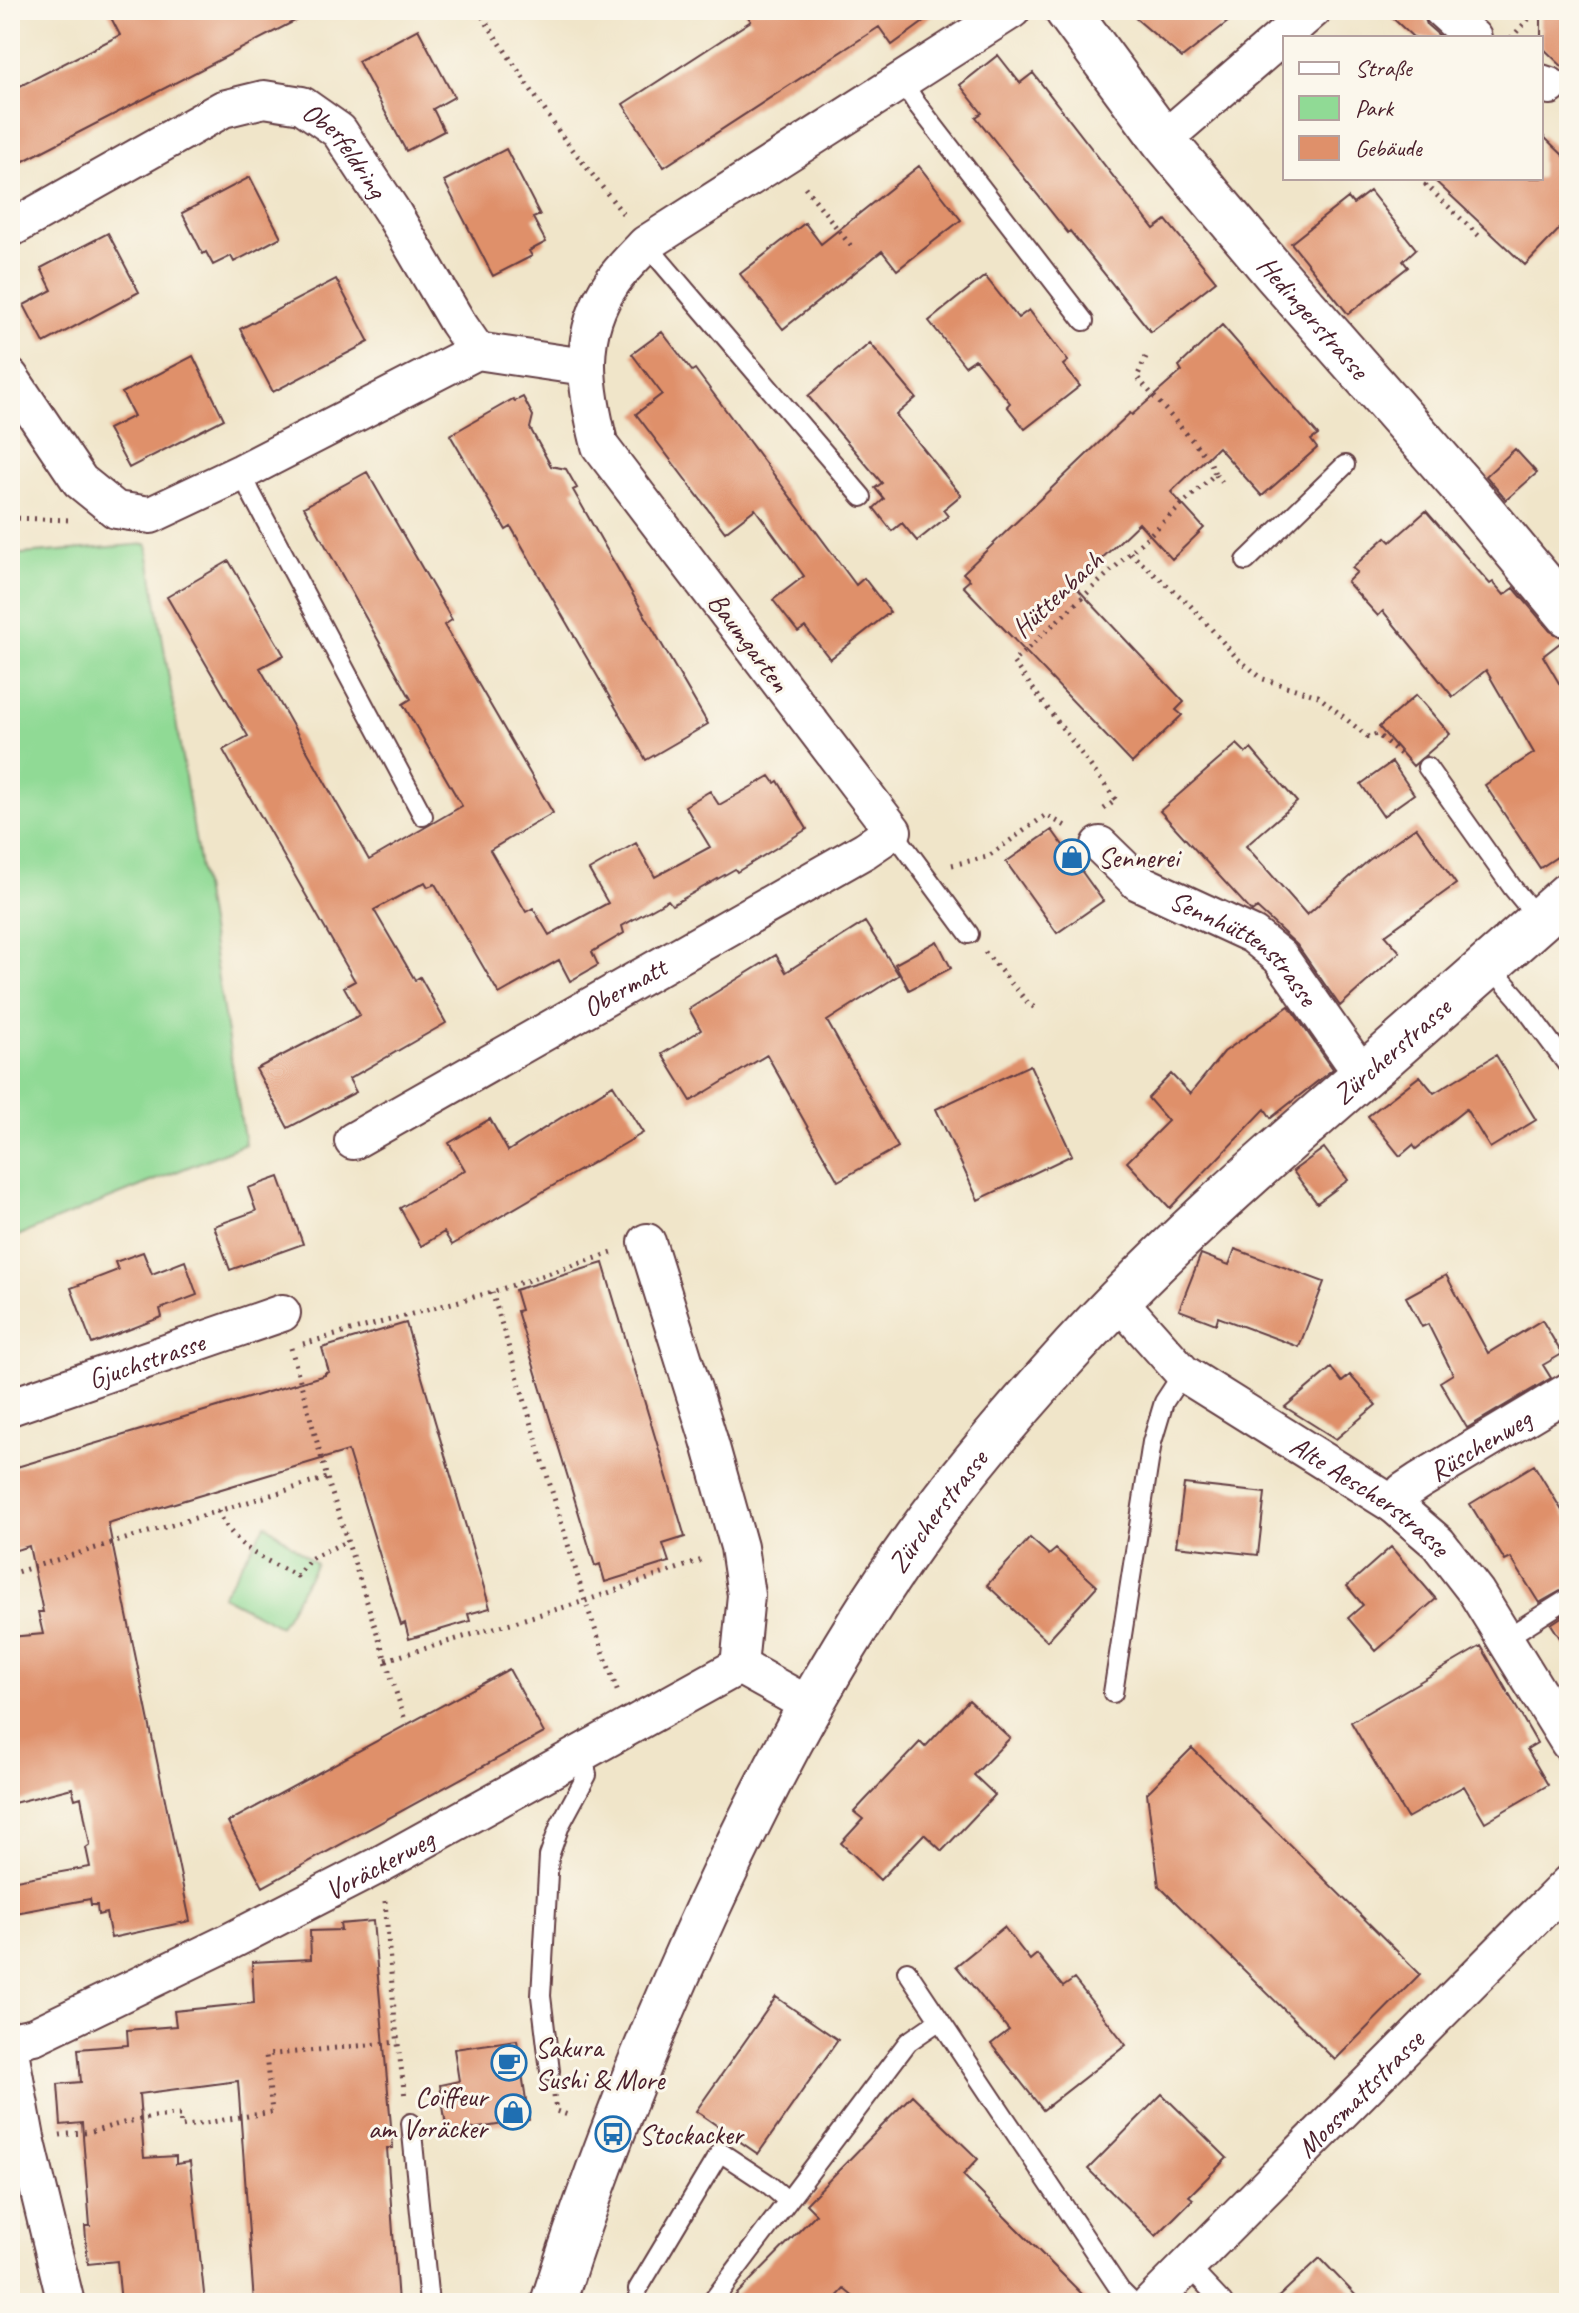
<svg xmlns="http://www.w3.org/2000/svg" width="1579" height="2313" font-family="Caveat,sans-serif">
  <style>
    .green { fill: #90da95; stroke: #6d7c60; stroke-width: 2 }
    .building { fill: #df906a }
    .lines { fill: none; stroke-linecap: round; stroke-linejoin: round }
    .service-casing { stroke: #633d43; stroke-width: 22 }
    .minor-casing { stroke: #633d43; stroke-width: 40 }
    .tertiary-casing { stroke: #633d43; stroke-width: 48 }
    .path { stroke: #633d43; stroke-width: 5; stroke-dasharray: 2 6; stroke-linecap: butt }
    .service { stroke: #fff; stroke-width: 18 }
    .minor { stroke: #fff; stroke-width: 36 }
    .tertiary { stroke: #fff; stroke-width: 44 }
    .labels { text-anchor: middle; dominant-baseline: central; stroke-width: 6; stroke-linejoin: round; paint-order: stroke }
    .street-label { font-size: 28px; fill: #4a1f2b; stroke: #fbf7ec }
    .poi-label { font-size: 28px; fill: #4a1f2b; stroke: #fbf7ec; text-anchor: start }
  </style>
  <rect width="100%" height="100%" fill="#fbf7ec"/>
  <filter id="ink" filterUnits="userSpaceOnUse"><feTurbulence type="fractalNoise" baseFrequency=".0125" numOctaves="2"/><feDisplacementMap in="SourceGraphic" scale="16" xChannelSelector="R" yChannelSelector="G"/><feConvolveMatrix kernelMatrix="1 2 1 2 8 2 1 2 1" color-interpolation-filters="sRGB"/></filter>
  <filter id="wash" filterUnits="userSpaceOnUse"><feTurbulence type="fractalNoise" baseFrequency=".006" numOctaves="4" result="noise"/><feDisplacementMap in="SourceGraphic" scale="32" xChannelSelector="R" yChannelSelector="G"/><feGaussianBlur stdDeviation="1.8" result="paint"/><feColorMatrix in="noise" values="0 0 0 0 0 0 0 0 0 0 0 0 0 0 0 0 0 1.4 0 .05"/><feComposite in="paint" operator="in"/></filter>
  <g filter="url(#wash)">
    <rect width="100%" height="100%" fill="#f0e5c9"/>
    <!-- green -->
    <path class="green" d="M147,544L245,1144L10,1239V555Z
      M266,1524L316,1564L280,1626L222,1596Z"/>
    <g id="blocks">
      <!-- building -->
      <path class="building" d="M107,10H316L10,168V91L120,35Z
        M743,10H940L892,45L879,27L664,167L623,104L751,21Z
        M1126,10H1243L1182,58Z
        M1384,10H1422L1427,25L1442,38H1414Z
        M1541,10H1569V73L1541,46Z
        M418,29L454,97L433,109L444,131L406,151L358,61Z
        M998,55L1020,83L1033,73L1154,229L1166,220L1216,281L1151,332L1070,231L1068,233L976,117L982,113L960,85Z
        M1541,134L1569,161V219L1525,265L1432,178H1541Z
        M506,149L540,215L533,218L546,242L529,251L532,256L493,276L444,181Z
        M919,166L961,220L897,270L882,251L783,329L740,274L805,223L821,244Z
        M250,177L281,237L234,262L231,256L213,265L206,252L203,254L182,213Z
        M1370,191L1416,249L1403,261L1408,267L1348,314L1291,243L1348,198L1353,204Z
        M108,233L139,292L44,343L24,305L52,290L41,268Z
        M985,276L1018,318L1029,310L1068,361L1063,365L1080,386L1025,429L1007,406L1010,403L975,359L965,366L929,321Z
        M336,279L369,342L273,392L240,329Z
        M1222,325L1318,435L1311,440L1317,448L1262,496L1218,447L1171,492L1204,528L1172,559L1139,523L1074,585L1184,702L1176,710L1182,715L1132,763L963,586L970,580L963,573L1130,413L1132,415L1182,371L1179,366Z
        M662,332L692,371L695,369L856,585L864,578L890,612L830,659L805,627L798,632L773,600L804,576L755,509L725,532L636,414L662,394L632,354Z
        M870,343L916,398L896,415L961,495L943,510L948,516L917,541L902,523L892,531L874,508L884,499L875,488L882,483L808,396Z
        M193,356L224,419L129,468L108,429L134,416L122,393Z
        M523,397L533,416L530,428L551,466L566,469L577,488L573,490L611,557L708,724L646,760L511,527L506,530L450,435L513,399L515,401Z
        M1515,449L1537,473L1506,500L1486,476Z
        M367,472L452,620L444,625L553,813L490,850L526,912L533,908L549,935L608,903L589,870L636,843L655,877L710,847L685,806L710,791L719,805L770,776L775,783L778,781L807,829L737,872L735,869L672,905L668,900L622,926L624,933L592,952L598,965L570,981L559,960L499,994L435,884L428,887L425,882L374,910L415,980L420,977L446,1023L349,1079L356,1092L288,1128L256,1069L360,1015L344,987L355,981L223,750L248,736L167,597L229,561L284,655L260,668L369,860L462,806L403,704L411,699L304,507Z
        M1426,511L1490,584L1493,582L1504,595L1514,588L1550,631L1565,639L1543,656L1569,700V849L1540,868L1485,785L1534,753L1486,670L1453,697L1383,611L1378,616L1347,582L1357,572L1352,568L1386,537L1391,542Z
        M1416,695L1450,734L1413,766L1379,727Z
        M1237,744L1246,753L1251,749L1297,802L1246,846L1307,915L1369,860L1416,827L1456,884L1385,935L1400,952L1340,1006L1297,945L1257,908L1252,912L1160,811Z
        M1392,762L1414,794L1383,816L1361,784Z
        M1052,830L1103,901L1057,933L1006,862Z
        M865,922L899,975L827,1021L898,1147L838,1181L767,1055L691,1101L662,1054L701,1030L689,1009L776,955L786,972Z
        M937,941L951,968L909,990L895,964Z
        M1289,1006L1333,1069L1271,1118L1265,1109L1170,1208L1127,1162L1168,1121L1148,1098L1171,1074L1190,1094L1224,1052Z
        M1496,1055L1536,1120L1490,1148L1466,1109L1416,1149L1413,1145L1400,1156L1368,1116L1420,1076L1434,1093Z
        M1030,1065L1072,1155L978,1200L936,1109Z
        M613,1085L643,1133L452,1245L444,1232L421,1246L400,1208L465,1170L449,1143L490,1119L508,1151Z
        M1324,1148L1348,1180L1317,1203L1293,1171Z
        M279,1177L303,1244L230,1270L214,1226L256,1211L248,1188Z
        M1235,1249L1324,1282L1299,1347L1218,1317L1216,1324L1179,1310L1201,1254L1229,1265Z
        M143,1252L152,1274L185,1261L197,1295L160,1309L162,1317L92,1344L71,1288L118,1270L115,1262Z
        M603,1263L685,1537L663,1544L669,1562L605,1582L600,1564L595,1566L517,1311L521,1310L515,1290Z
        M1446,1275L1488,1353L1542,1320L1562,1354L1543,1365L1551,1378L1467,1428L1440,1382L1453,1374L1428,1324L1422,1327L1406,1297Z
        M406,1323L490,1608L468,1614L470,1621L409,1639L405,1623L401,1625L348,1451L108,1523L190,1921L111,1938L106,1913L98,1915L97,1905H91L90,1899L10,1914V1881L90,1867L86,1848L90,1845L81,1797L75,1799L72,1788L10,1804V1637L43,1634L38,1612H43L29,1546L10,1552V1469L325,1375V1373L329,1372L322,1348Z
        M1331,1368L1342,1382L1350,1375L1376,1405L1336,1439L1285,1407Z
        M1534,1465L1569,1522V1586L1539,1603L1511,1558L1505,1561L1470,1504Z
        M1184,1484L1265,1493L1258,1555L1176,1546Z
        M1030,1538L1049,1555L1056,1549L1097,1586L1047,1641L987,1585Z
        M1391,1547L1436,1599L1376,1651L1348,1618L1363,1605L1347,1586Z
        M1569,1612V1652L1551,1624Z
        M1481,1646L1537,1743L1527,1749L1548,1785L1485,1822L1464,1786L1407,1818L1351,1722Z
        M509,1669L544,1733L263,1887L228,1822Z
        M969,1700L1010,1738L974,1775L995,1795L942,1851L924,1834L880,1880L841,1843L863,1819L854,1812L920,1742L925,1747Z
        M1192,1748L1420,1974L1335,2060L1159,1886L1147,1793Z
        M373,1921L393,2148H387L398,2303H254L238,2081L139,2094L144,2158L176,2156V2164L190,2162L205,2303H121L117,2261L88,2264L85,2226H90L82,2123L61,2125L58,2084L81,2082L78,2049L128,2045L127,2030L176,2026L174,2011L254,2003L252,1962L311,1959L310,1931L341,1930L340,1924Z
        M1004,1927L1030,1960L1037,1954L1063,1987L1074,1979L1126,2045L1043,2110L991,2044L1009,2030L956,1966Z
        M776,1997L838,2040L758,2154L696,2111Z
        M517,2040L529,2120L447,2133L440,2085L459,2081L454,2049Z
        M1162,2094L1227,2158L1189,2196L1193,2199L1156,2236L1088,2169Z
        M912,2095L978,2159L963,2175L1091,2303H861L844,2289L831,2303H728L816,2214L806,2204Z
        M1320,2258L1363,2303H1272Z"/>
    </g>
  </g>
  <g filter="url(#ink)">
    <use href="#blocks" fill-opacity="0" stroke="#633d43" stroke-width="2"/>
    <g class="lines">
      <defs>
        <path id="service" d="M902,81L916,103L1084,321
          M646,244L862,497
          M242,472L251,493L423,816
          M1246,561L1345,465
          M1427,767L1512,887L1539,920
          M893,831L969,934
          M1489,965L1517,997L1569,1067
          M1506,1638L1569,1598
          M1113,1693L1152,1442L1164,1402L1183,1373
          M907,1971L1120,2290L1133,2303
          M550,2071L541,1996L549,1856L560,1825L587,1775L583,1752
          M411,2123L429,2303
          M1188,2266L1223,2303
          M638,2289L720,2152L767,2183L788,2201
          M711,2303L908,2042L940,2020"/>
        <g id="minor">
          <path d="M1442,10L1473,38"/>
          <path d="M1541,83L1550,86"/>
          <path d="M1163,140L1313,10"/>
          <path id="s1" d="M10,229L223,109L264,99L302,105L339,131L393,213L457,322L477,351"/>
          <path d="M10,377L80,481L116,510L151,515L242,472L477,351L585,367"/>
          <path id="s2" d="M1100,845L1138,882L1253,935L1280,957L1350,1057L1365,1073"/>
          <path id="s3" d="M353,1141L865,850L893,831L600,446C585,387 576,334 613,281C622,268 635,256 646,244L1012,10"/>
          <path d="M647,1242L709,1440L739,1547L746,1595L739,1666"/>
          <path id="s4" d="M1118,1300L1183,1373L1394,1505L1438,1543L1476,1592L1569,1743"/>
          <path id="s5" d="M10,1407L282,1313"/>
          <path id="s6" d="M1394,1505L1404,1491L1419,1481L1569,1391"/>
          <path id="s7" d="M10,2041L34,2036L227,1943L379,1865L739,1666L809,1705"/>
          <path d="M10,2051L26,2138L66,2303"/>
          <path id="s8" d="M1151,2303L1569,1883"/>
        </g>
        <g id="tertiary">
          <path id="s9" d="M1067,10L1163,140L1275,273L1460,484L1569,615"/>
          <path id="s10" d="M553,2303C595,2170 647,2040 705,1914C766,1782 833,1654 918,1535C959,1478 1006,1422 1053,1370C1153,1257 1268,1157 1382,1059C1445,1004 1506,949 1569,894"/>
        </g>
      </defs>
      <!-- service casing -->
      <use href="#service" class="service-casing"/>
      <!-- minor casing -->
      <use href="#minor" class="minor-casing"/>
      <!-- tertiary casing -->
      <use href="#tertiary" class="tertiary-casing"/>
      <!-- path -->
      <path class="path" d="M478,10L559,132L624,215
        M1511,38L1537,10
        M1432,178L1426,185L1479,236
        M805,187L854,250
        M1146,357L1137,377L1210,461L1215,474
        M10,518L70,520
        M1130,553L1189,604L1237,658L1263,679L1318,696L1368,737L1377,734L1404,757
        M1104,809L1116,800L1013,662L1215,474L1222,482
        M952,865L987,857L1046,815L1069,828
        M985,952L1029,1004L1038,1010
        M492,1292L585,1601L618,1693
        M303,1344L492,1292L612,1253
        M291,1348L327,1478L406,1723
        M218,1511C238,1551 259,1556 297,1576L310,1559L347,1541
        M10,1574L327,1478
        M386,1660L585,1601L705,1559
        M385,1901L395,2021L405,2097
        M554,2096L556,2111L571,2116
        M60,2135C72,2133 88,2134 99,2130C126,2121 151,2116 180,2115L181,2127L272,2112L266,2055L398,2042"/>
      <!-- service -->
      <use href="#service" class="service"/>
      <!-- minor -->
      <use href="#minor" class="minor"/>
      <!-- tertiary -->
      <use href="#tertiary" class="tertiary"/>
    </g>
  </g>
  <!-- icons -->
  <defs>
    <symbol id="shop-ring" viewBox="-11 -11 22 22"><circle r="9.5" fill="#fbf7ec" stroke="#1f6fb2" stroke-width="1.5"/><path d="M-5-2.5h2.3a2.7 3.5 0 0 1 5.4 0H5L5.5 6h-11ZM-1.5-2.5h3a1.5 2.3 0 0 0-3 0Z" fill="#1f6fb2"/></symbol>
    <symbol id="cafe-ring" viewBox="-11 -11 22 22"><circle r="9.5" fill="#fbf7ec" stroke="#1f6fb2" stroke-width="1.5"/><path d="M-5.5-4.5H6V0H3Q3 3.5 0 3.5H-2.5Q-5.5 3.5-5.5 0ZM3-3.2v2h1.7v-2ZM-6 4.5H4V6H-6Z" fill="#1f6fb2"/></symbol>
    <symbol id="bus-ring" viewBox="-11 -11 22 22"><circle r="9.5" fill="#fbf7ec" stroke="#1f6fb2" stroke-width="1.5"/><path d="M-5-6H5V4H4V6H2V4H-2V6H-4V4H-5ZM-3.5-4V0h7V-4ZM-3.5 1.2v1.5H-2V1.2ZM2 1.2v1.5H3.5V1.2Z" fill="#1f6fb2"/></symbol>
  </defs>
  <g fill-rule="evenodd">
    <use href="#shop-ring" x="1052" y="837" width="40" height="40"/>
    <use href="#cafe-ring" x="489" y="2043" width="40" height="40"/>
    <use href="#shop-ring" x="493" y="2092" width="40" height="40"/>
    <use href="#bus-ring" x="593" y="2114" width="40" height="40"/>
  </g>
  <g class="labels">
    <!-- street labels -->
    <g class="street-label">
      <text stroke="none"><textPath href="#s1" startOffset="388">Oberfeldring</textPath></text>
      <text stroke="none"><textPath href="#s9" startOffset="394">Hedingerstrasse</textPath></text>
      <text transform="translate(1057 594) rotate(-43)">Hüttenbach</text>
      <text transform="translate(749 642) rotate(53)">Baumgarten</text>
      <text stroke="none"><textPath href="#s2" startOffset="180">Sennhüttenstrasse</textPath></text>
      <text stroke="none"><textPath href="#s3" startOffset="312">Obermatt</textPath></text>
      <text stroke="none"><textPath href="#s10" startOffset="1532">Zürcherstrasse</textPath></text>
      <text stroke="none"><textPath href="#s5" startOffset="144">Gjuchstrasse</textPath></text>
      <text stroke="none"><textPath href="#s6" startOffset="106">Rüschenweg</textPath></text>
      <text stroke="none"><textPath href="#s4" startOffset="322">Alte Aescherstrasse</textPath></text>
      <text stroke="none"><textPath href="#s10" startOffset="884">Zürcherstrasse</textPath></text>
      <text stroke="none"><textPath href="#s7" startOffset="410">Voräckerweg</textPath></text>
      <text stroke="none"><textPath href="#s8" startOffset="296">Moosmattstrasse</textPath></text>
    </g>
    <!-- poi labels -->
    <g class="poi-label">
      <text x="1098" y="857">Sennerei</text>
      <text x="535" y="2047">Sakura<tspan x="535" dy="32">Sushi &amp; More</tspan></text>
      <text x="487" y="2096" text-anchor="end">Coiffeur<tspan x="487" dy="32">am Voräcker</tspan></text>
      <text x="639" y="2134">Stockacker</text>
    </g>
  </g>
  <!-- margin -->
  <rect width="1579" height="2313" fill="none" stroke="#fbf7ec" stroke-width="40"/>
  <!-- legend -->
  <rect x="1283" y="36" width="260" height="144" fill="#fbf7ec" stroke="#b4a19f" stroke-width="2"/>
  <rect x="1299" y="62" width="40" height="12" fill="#ffffff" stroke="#b4a19f" stroke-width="2"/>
  <text x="1355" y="76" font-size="24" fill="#4a1f2b">Straße</text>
  <rect x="1299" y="96" width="40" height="24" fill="#90da95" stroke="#b4a19f" stroke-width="2"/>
  <text x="1355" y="116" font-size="24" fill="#4a1f2b">Park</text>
  <rect x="1299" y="136" width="40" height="24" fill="#df906a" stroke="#b4a19f" stroke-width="2"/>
  <text x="1355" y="156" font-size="24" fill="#4a1f2b">Gebäude</text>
</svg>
